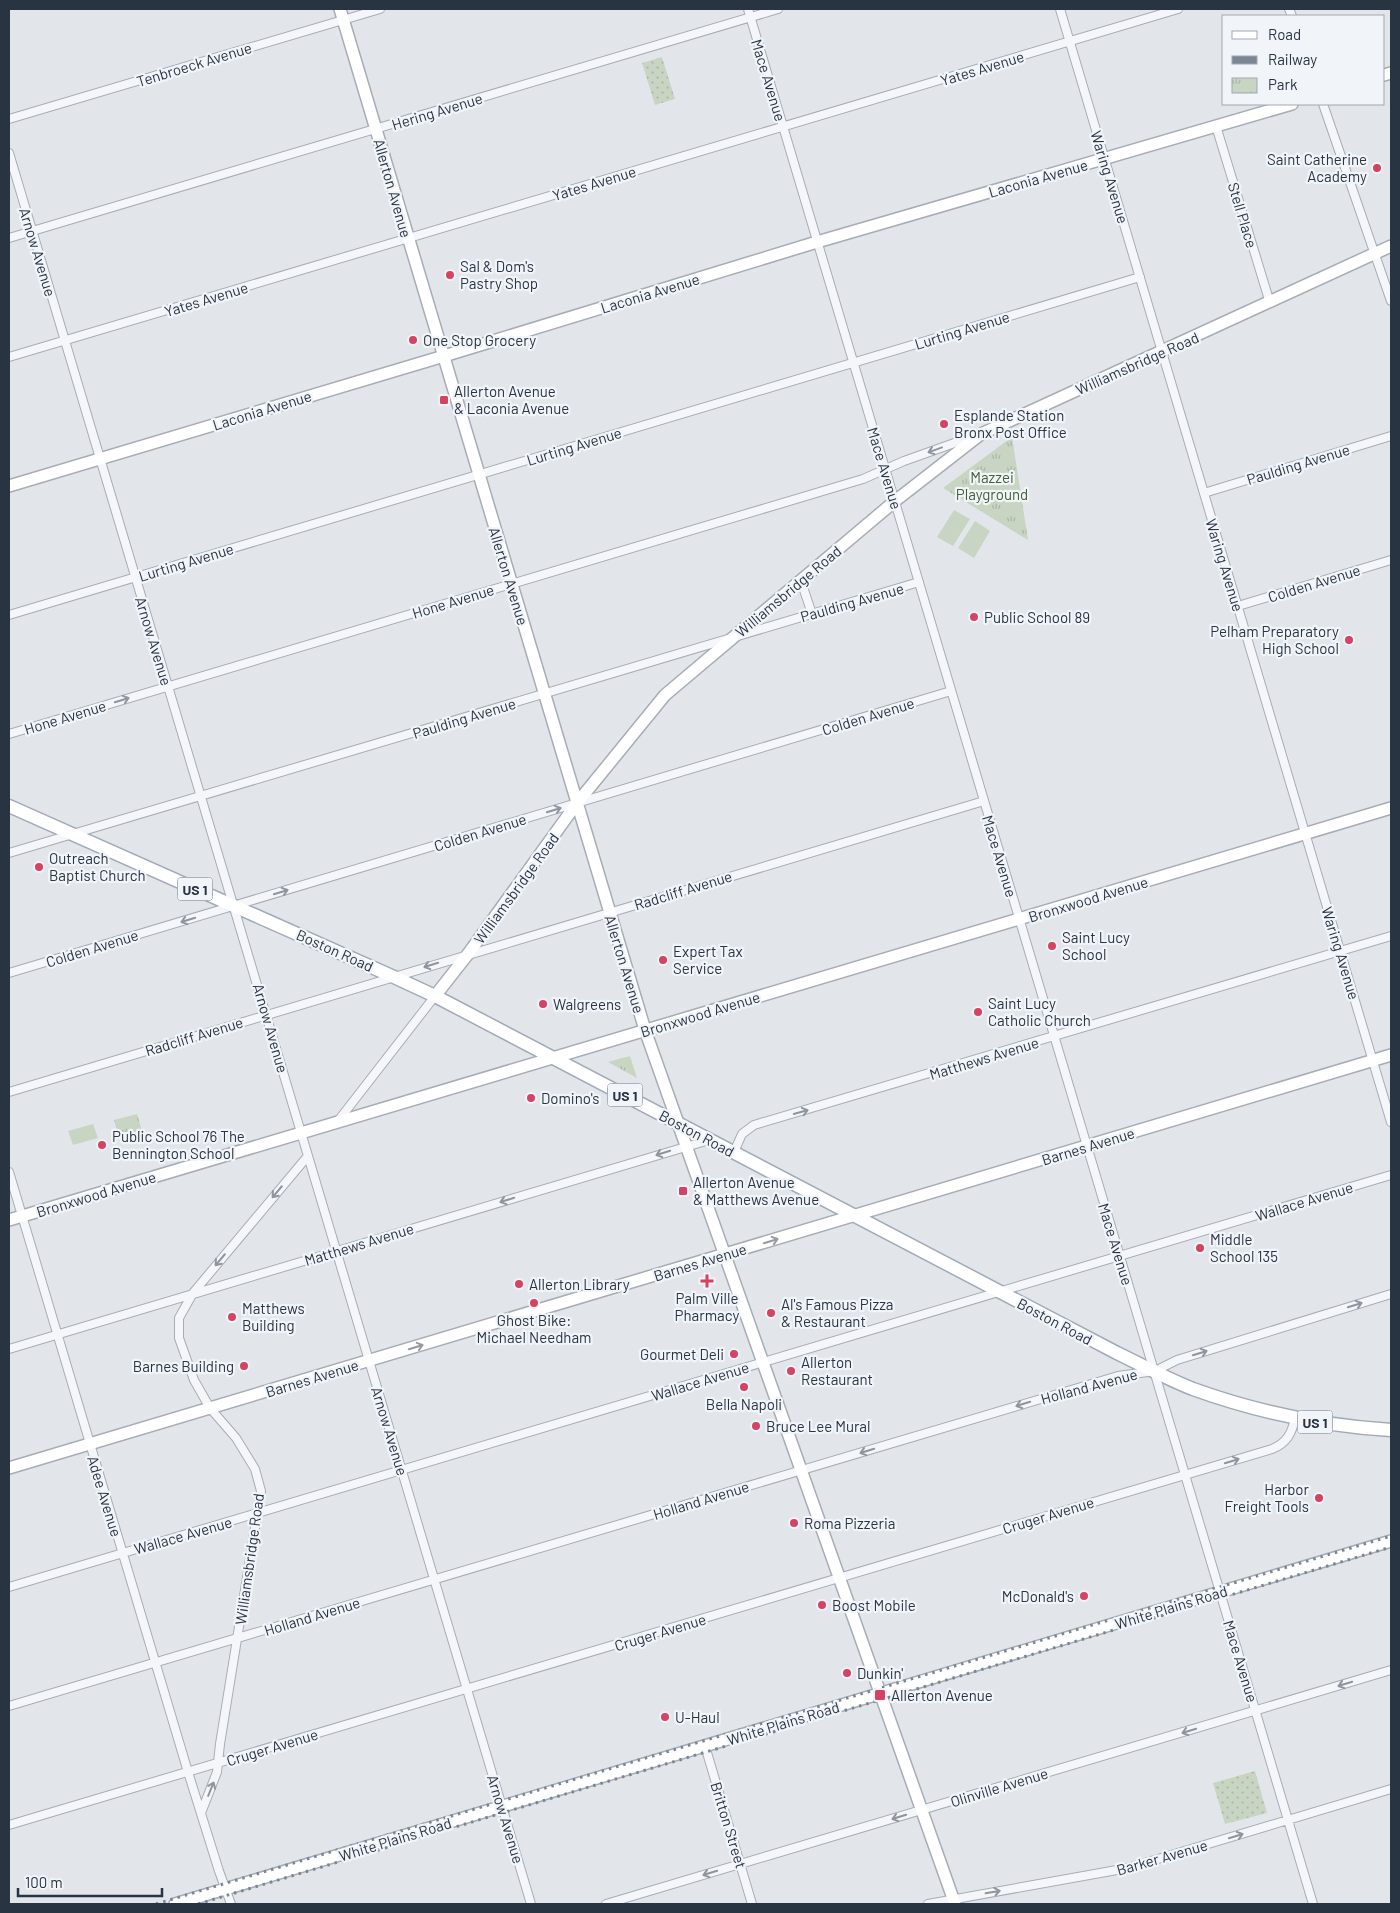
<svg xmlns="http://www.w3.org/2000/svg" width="1400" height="1913" font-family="Barlow,sans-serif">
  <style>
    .grass { fill: url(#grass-dots) }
    .park { fill: url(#park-tufts) }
    .pitch { fill: #c8d5c2 }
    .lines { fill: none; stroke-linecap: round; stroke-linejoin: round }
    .street-casing { stroke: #a7adb5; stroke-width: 10 }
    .secondary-casing { stroke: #a7adb5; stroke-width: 14 }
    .primary-casing { stroke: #a0abb7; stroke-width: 15 }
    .street { stroke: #f5f6f9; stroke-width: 8 }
    .secondary { stroke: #fff; stroke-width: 11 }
    .primary { stroke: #fff; stroke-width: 12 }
    .rail { stroke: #7a8695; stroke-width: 3; stroke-dasharray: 2.5 5; stroke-linecap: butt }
    .oneway { stroke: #8f959e }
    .oneway2 { stroke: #949aa1 }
    .poi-dot { fill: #d44361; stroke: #f1f4f8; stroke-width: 2 }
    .labels { text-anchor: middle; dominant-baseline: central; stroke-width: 4.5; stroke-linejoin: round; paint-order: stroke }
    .shield { fill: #f1f4f8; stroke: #656e79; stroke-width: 1 }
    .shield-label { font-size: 14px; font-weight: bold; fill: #293443 }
    .street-label { font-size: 15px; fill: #293443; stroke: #f1f4f8 }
    .poi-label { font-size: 15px; fill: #293443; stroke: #f1f4f8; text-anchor: start }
    .park-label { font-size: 15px; fill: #406036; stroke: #f1f4f8 }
  </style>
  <defs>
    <pattern id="grass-dots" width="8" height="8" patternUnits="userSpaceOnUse" patternTransform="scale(1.25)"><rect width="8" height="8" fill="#c8d5c2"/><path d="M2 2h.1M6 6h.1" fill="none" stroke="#acb7a8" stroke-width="1.8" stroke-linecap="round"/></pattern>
    <pattern id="park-tufts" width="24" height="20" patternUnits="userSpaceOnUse" patternTransform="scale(1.25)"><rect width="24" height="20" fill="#c8d5c2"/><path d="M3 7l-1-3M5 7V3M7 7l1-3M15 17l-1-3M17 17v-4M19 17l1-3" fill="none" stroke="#acb7a8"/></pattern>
  </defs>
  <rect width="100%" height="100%" fill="#e2e6eb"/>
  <!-- grass -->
  <path class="grass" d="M662,57L675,99L655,105L642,63Z
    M1255,1771L1267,1813L1225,1824L1213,1783Z"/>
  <!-- park -->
  <path class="park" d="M1012,437L1028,540L943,488Z
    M630,1056L637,1078L608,1062Z
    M137,1114L142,1131L119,1138L114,1120Z"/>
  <!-- pitch -->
  <path class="pitch" d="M954,510L970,519L953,546L937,537Z
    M975,521L990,531L974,558L958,548Z
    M93,1124L98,1138L73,1145L68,1131Z"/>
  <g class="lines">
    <defs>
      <path id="street" d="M748,9L1313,1904
        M1060,9L1391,1122
        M1289,9L1292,16
        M1323,104L1391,301
        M9,119L380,9
        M1216,126L1270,303
        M9,153L531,1904
        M9,238L778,9
        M9,357L1178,9
        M1204,493L1391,436
        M801,581L812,614
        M1238,606L1391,560
        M9,615L1140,277
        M9,734L863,479L904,461L974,436
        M9,853L919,582
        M9,973L951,691
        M9,1092L984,801
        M338,1121L435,996
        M734,1152L742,1134L754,1125L1391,936
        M9,1172L188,1772L219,1871L231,1904
        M9,1349L709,1140
        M9,1587L1391,1175
        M9,1706L1118,1376L1155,1371L1177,1360L1391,1294
        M705,1746L752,1904
        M201,1813L217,1772L220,1744L261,1491L255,1469L236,1438L210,1408L194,1380L179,1338V1318L193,1293L307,1157
        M9,1825L1272,1449C1287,1443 1292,1433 1295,1418
        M606,1904L1391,1670
        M928,1904L1128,1868L1391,1789"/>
      <path id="secondary" d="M340,9L645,1030L955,1904
        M1384,75L1391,73
        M9,486L444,356L817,242L1292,104
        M435,996L468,954L577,803L665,695L895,501L981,434L1391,246
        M9,1220L1391,808
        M9,1468L1391,1055
        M175,1904L1391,1541"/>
      <path id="primary" d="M9,806L394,977L435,996L1117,1353C1142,1365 1167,1379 1193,1389C1257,1412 1323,1426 1391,1430"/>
    </defs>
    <!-- street casing -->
    <use href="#street" class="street-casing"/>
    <!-- secondary casing -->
    <use href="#secondary" class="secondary-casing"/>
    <!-- primary casing -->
    <use href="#primary" class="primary-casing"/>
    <!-- street -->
    <use href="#street" class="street"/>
    <!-- secondary -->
    <use href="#secondary" class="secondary"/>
    <!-- primary -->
    <use href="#primary" class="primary"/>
    <!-- rail -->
    <path class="rail" d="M156,1904L1391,1536
      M198,1904L1391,1547"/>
  </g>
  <!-- one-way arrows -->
  <defs><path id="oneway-shaft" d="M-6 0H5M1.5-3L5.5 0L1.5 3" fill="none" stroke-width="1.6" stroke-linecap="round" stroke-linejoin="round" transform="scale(1.25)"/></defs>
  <g class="oneway">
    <use href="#oneway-shaft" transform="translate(935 450) rotate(160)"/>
    <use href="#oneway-shaft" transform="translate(122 700) rotate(-17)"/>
    <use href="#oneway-shaft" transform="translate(554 810) rotate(-17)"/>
    <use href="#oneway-shaft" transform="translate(281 892) rotate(-17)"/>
    <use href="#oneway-shaft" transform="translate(188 920) rotate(163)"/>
    <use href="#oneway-shaft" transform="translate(431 965) rotate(163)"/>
    <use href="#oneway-shaft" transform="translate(801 1112) rotate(-16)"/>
    <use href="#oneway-shaft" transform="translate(663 1153) rotate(163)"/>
    <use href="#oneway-shaft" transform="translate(277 1192) rotate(130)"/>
    <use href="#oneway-shaft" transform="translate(507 1200) rotate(163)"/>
    <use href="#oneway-shaft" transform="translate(220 1260) rotate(130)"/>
    <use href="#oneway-shaft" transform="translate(1355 1305) rotate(-17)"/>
    <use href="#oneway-shaft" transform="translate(1200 1353) rotate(-17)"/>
    <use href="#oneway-shaft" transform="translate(1023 1404) rotate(163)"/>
    <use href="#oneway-shaft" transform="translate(867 1451) rotate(163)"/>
    <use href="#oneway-shaft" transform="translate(1232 1461) rotate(-17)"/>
    <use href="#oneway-shaft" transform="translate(1345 1684) rotate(163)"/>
    <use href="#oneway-shaft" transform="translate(1189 1731) rotate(163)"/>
    <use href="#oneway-shaft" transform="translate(211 1789) rotate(-68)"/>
    <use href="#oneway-shaft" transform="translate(899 1817) rotate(163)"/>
    <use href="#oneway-shaft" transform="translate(1236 1836) rotate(-17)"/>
    <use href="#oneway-shaft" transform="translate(710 1873) rotate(163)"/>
    <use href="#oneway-shaft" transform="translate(993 1892) rotate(-10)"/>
  </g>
  <g class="oneway2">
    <use href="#oneway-shaft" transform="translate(771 1241) rotate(-17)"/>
    <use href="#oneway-shaft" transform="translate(416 1347) rotate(-17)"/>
  </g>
  <!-- markers -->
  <g class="poi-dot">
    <circle cx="1377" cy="168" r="5"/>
    <circle cx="450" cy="275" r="5"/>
    <circle cx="413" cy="340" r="5"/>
    <rect x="439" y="395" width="10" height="10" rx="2.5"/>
    <circle cx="944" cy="424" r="5"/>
    <circle cx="974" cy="617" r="5"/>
    <circle cx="1349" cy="640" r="5"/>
    <circle cx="39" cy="867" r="5"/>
    <circle cx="1052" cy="946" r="5"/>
    <circle cx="663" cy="960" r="5"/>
    <circle cx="543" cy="1004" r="5"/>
    <circle cx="978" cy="1012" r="5"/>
    <circle cx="531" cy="1098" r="5"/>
    <circle cx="102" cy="1145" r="5"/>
    <rect x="678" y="1186" width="10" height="10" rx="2.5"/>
    <circle cx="1200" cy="1248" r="5"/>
    <path d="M704.5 1273.5h5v5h5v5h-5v5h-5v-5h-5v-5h5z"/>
    <circle cx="519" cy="1284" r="5"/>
    <circle cx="534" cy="1303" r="5"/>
    <circle cx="771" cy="1313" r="5"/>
    <circle cx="232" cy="1317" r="5"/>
    <circle cx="734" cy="1354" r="5"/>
    <circle cx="244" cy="1366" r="5"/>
    <circle cx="791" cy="1371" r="5"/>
    <circle cx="744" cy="1387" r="5"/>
    <circle cx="756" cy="1426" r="5"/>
    <circle cx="1319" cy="1498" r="5"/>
    <circle cx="794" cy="1523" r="5"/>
    <circle cx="1084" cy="1596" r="5"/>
    <circle cx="822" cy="1605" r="5"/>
    <circle cx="847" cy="1673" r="5"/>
    <rect x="874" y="1689" width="12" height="12" rx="2.5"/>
    <circle cx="665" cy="1717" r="5"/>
  </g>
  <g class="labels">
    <!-- shield labels -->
    <g class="shield">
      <rect x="177.5" y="877.5" width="35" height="23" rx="4"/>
      <rect x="607.5" y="1083.5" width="35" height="23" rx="4"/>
      <rect x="1297.5" y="1410.5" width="35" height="23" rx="4"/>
    </g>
    <g class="shield-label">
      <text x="195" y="889">US 1</text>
      <text x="625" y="1095">US 1</text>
      <text x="1315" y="1422">US 1</text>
    </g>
    <!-- street labels -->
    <g class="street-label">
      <text transform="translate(194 64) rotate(-17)">Tenbroeck Avenue</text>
      <text transform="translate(982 68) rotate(-17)">Yates Avenue</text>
      <text transform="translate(769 80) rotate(73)">Mace Avenue</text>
      <text transform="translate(437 111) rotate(-17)">Hering Avenue</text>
      <text transform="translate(1110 177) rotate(73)">Waring Avenue</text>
      <text transform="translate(1038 178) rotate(-16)">Laconia Avenue</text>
      <text transform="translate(594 183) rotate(-17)">Yates Avenue</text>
      <text transform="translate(393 188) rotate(74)">Allerton Avenue</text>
      <text transform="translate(1243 215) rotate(73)">Stell Place</text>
      <text transform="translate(38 252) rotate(73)">Arnow Avenue</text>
      <text transform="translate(650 293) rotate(-17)">Laconia Avenue</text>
      <text transform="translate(206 299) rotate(-17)">Yates Avenue</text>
      <text transform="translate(962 330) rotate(-17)">Lurting Avenue</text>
      <text transform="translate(1137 363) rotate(-24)">Williamsbridge Road</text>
      <text transform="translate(262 410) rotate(-17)">Laconia Avenue</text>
      <text transform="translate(574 446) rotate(-17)">Lurting Avenue</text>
      <text transform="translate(1298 464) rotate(-17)">Paulding Avenue</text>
      <text transform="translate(885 468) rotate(73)">Mace Avenue</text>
      <text transform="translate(186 562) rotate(-17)">Lurting Avenue</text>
      <text transform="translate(1225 565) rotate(73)">Waring Avenue</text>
      <text transform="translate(509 576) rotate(73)">Allerton Avenue</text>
      <text transform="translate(1314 583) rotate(-17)">Colden Avenue</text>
      <text transform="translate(788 591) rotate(-40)">Williamsbridge Road</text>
      <text transform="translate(453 601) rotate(-17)">Hone Avenue</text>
      <text transform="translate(852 602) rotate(-16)">Paulding Avenue</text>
      <text transform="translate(154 641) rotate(73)">Arnow Avenue</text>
      <text transform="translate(868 716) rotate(-17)">Colden Avenue</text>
      <text transform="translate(65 717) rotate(-17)">Hone Avenue</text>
      <text transform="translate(464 718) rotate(-17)">Paulding Avenue</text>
      <text transform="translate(480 832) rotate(-17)">Colden Avenue</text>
      <text transform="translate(1000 856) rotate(73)">Mace Avenue</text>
      <text transform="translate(516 888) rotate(-54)">Williamsbridge Road</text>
      <text transform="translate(683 890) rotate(-17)">Radcliff Avenue</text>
      <text transform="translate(1088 899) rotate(-17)">Bronxwood Avenue</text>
      <text transform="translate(92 948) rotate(-17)">Colden Avenue</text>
      <text transform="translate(335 950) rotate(24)">Boston Road</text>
      <text transform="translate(1341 953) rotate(73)">Waring Avenue</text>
      <text transform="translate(625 964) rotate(73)">Allerton Avenue</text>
      <text transform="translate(700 1014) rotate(-17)">Bronxwood Avenue</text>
      <text transform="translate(271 1028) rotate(74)">Arnow Avenue</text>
      <text transform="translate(194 1036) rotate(-17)">Radcliff Avenue</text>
      <text transform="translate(984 1058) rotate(-17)">Matthews Avenue</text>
      <text transform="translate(697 1133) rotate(28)">Boston Road</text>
      <text transform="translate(1088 1146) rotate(-17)">Barnes Avenue</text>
      <text transform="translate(96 1194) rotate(-17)">Bronxwood Avenue</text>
      <text transform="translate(1304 1201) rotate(-17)">Wallace Avenue</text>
      <text transform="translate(359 1244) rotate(-17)">Matthews Avenue</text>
      <text transform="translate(1116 1244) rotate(73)">Mace Avenue</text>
      <text transform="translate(700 1262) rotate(-17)">Barnes Avenue</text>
      <text transform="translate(1055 1321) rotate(28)">Boston Road</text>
      <text transform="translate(312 1378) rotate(-17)">Barnes Avenue</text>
      <text transform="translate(700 1381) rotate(-17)">Wallace Avenue</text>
      <text transform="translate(1089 1386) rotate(-15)">Holland Avenue</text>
      <text transform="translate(390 1431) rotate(73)">Arnow Avenue</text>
      <text transform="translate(105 1496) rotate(73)">Adee Avenue</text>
      <text transform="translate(701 1500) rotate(-17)">Holland Avenue</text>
      <text transform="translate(1048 1515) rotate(-17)">Cruger Avenue</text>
      <text transform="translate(183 1535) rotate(-16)">Wallace Avenue</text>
      <text transform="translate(249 1559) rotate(-82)">Williamsbridge Road</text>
      <text transform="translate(1171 1607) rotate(-17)">White Plains Road</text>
      <text transform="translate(312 1616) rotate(-17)">Holland Avenue</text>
      <text transform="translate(660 1632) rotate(-17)">Cruger Avenue</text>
      <text transform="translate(1241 1661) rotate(73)">Mace Avenue</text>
      <text transform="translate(783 1723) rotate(-17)">White Plains Road</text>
      <text transform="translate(272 1747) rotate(-17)">Cruger Avenue</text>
      <text transform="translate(999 1787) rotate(-17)">Olinville Avenue</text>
      <text transform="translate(506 1819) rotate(73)">Arnow Avenue</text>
      <text transform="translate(729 1825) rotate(73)">Britton Street</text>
      <text transform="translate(395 1839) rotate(-17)">White Plains Road</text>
      <text transform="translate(1162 1857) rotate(-16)">Barker Avenue</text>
    </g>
    <!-- poi labels -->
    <g class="poi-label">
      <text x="1367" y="159" text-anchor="end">Saint Catherine<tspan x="1367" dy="17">Academy</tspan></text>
      <text x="460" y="266">Sal &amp; Dom's<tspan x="460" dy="17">Pastry Shop</tspan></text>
      <text x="423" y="340">One Stop Grocery</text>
      <text x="454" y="391">Allerton Avenue<tspan x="454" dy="17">&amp; Laconia Avenue</tspan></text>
      <text x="954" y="415">Esplande Station<tspan x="954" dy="17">Bronx Post Office</tspan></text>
      <text x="984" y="617">Public School 89</text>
      <text x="1339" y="631" text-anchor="end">Pelham Preparatory<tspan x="1339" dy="17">High School</tspan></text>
      <text x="49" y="858">Outreach<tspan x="49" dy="17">Baptist Church</tspan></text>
      <text x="1062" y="937">Saint Lucy<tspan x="1062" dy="17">School</tspan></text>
      <text x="673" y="951">Expert Tax<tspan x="673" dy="17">Service</tspan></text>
      <text x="988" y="1003">Saint Lucy<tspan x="988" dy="17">Catholic Church</tspan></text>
      <text x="553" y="1004">Walgreens</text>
      <text x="541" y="1098">Domino's</text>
      <text x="112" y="1136">Public School 76 The<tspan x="112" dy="17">Bennington School</tspan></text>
      <text x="693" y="1182">Allerton Avenue<tspan x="693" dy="17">&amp; Matthews Avenue</tspan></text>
      <text x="1210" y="1239">Middle<tspan x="1210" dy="17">School 135</tspan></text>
      <text x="529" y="1284">Allerton Library</text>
      <text x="707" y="1298" text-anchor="middle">Palm Ville<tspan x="707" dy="17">Pharmacy</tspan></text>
      <text x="781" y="1304">Al's Famous Pizza<tspan x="781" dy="17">&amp; Restaurant</tspan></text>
      <text x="242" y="1308">Matthews<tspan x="242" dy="17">Building</tspan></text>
      <text x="534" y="1320" text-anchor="middle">Ghost Bike:<tspan x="534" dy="17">Michael Needham</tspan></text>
      <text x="724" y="1354" text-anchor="end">Gourmet Deli</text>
      <text x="801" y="1362">Allerton<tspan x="801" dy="17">Restaurant</tspan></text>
      <text x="234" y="1366" text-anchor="end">Barnes Building</text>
      <text x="744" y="1404" text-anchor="middle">Bella Napoli</text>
      <text x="766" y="1426">Bruce Lee Mural</text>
      <text x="1309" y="1489" text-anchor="end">Harbor<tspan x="1309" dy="17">Freight Tools</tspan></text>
      <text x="804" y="1523">Roma Pizzeria</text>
      <text x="1074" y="1596" text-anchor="end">McDonald's</text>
      <text x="832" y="1605">Boost Mobile</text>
      <text x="857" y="1673">Dunkin'</text>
      <text x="891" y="1695">Allerton Avenue</text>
      <text x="675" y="1717">U-Haul</text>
    </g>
    <!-- park labels -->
    <g class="park-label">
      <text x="992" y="477">Mazzei<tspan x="992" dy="17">Playground</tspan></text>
    </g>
  </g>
  <!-- border -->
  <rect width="1400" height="1913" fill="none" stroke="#293443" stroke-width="20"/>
  <!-- legend -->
  <rect x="1222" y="15" width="162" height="90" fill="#f1f4f8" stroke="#a1a7b0"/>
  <rect x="1232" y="31" width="25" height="8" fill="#ffffff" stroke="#a1a7b0"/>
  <text x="1268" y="40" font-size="15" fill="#293443">Road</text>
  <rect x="1232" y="56" width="25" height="8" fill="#7a8695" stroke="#a1a7b0"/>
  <text x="1268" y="65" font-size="15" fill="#293443">Railway</text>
  <rect x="1232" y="78" width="25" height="15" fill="url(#park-tufts)" stroke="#a1a7b0"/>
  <text x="1268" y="90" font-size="15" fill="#293443">Park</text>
  <!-- scale -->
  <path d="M18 1888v8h144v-8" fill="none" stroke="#293443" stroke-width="2.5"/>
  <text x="25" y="1888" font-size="15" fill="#293443" stroke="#f1f4f8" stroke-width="4" paint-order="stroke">100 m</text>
</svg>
